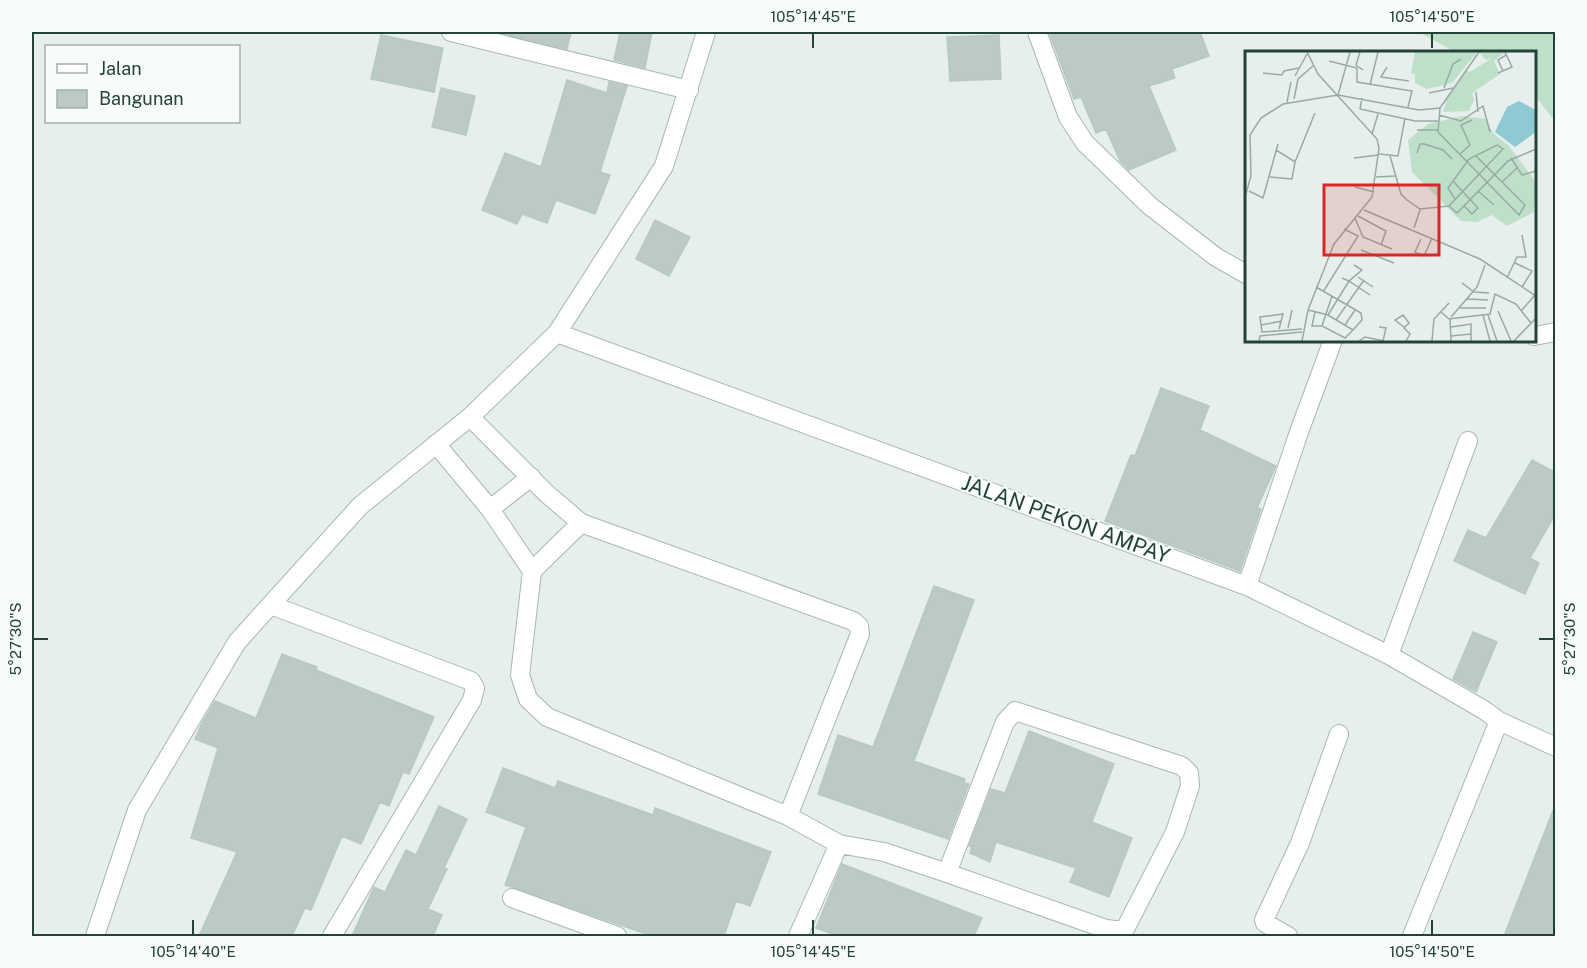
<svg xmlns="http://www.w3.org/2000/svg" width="1587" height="968" font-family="'Public Sans',sans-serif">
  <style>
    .green { fill: #bfe0c8 }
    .building { fill: #bbcac4; stroke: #b8c9c2; stroke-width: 1.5 }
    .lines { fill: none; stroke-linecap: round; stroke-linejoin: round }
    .minor-casing { stroke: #a8b8b2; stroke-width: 20 }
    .tertiary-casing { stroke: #a8b8b2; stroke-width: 20 }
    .minor { stroke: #fff; stroke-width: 18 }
    .tertiary { stroke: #fff; stroke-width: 18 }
    .ticks { fill: none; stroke: #24423a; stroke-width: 2 }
    .labels { text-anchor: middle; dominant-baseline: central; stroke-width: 4.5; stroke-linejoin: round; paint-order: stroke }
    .street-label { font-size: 21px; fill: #24423a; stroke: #f7fbf9 }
    .inset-road { fill: none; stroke: #98aaa4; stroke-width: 1.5 }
    .view { fill: #d62828; fill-opacity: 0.15; stroke: #d62828; stroke-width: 3 }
    .inset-edge { fill: none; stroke: #24423a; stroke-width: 3 }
    .neatline { fill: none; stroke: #24423a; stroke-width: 2 }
    .ticks-label { font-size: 15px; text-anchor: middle; fill: #24423a }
  </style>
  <rect width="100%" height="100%" fill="#e6efeb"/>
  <!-- green -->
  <path class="green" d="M1419,32H1555V121L1539,101L1535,98L1534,52H1455Z"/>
  <!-- building -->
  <path class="building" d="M496,32H571L567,49Z
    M620,32H652L645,68L614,60Z
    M1049,32H1200L1209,56L1172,69L1175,78L1149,86L1176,150L1129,170L1120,161L1106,129L1096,133L1081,97L1074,99Z
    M381,35L443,48L434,92L371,79Z
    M999,35L1001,79L950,81L947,37Z
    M567,80L607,93L609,82L627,86L600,172L610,175L595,214L556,200L547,223L522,214L517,224L482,210L505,153L541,167Z
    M441,88L475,96L466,135L432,127Z
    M655,220L690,237L669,276L636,259Z
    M1161,388L1209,406L1200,430L1276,466L1257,508L1261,509L1240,571L1105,521L1131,455L1135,456Z
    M1532,460L1556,473V513L1530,558L1539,563L1525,594L1454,561L1468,530L1486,538Z
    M934,586L974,600L914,761L965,779L964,783L969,784L948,839L818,794L838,735L873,747Z
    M1473,632L1497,642L1476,692L1453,679Z
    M282,654L317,667L316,670L434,717L409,774L403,772L389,806L380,802L361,844L342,836L311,910L305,908L292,936H199L237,852L191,838L218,748L195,739L202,723L215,701L256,718Z
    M1029,731L1114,764L1092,822L1132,838L1109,897L1070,882L1076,868L996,842L990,862L970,853L972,847L969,846L991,789L1005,793Z
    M503,768L555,788L558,781L653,815L655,808L771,852L750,906L736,901L724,936H652L505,885L526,827L486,812Z
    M439,806L467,819L444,868L447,869L428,909L442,915L433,936H352L374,887L385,892L406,850L416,855Z
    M1554,808H1556V936H1504Z
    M842,864L982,918L974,936H838L816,928Z"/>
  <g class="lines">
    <defs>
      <path id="minor" d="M451,32L689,90
        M1037,32L1068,117L1085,143L1150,206L1216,257L1246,274
        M557,333L1247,586L1389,655L1484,710L1499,721L1556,747
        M1534,336L1556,332
        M470,417L546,493L581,523L853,621L859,626L860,634L788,816
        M436,444L490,509L532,571L520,675L528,699L547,717L788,816L839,844L884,852L947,873
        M490,509L531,477
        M532,571L581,523
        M1247,586L1299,432L1333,340
        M271,605L471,681L475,688L472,700L332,936
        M1389,655L1468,441
        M1015,711L1182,766L1189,773L1190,786L1175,832L1124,931L1106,929L947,873L1005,722Z
        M512,898L617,936
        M798,936L839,844
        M1288,936L1265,923L1264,920L1300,843L1339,734
        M1412,936L1499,721"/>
      <path id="tertiary" d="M95,936L137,810L237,642L360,506L470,417L557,333L664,166L706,32"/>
    </defs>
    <!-- minor casing -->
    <use href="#minor" class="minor-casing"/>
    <!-- tertiary casing -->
    <use href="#tertiary" class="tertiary-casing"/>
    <!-- minor -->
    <use href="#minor" class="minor"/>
    <!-- tertiary -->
    <use href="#tertiary" class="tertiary"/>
  </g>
  <!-- ticks -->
  <path class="ticks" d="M813,33V48M1432,33V48M33,639H48M1539,639H1554M193,920V935M813,920V935M1432,920V935"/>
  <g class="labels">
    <!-- street labels -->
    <g class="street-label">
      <text transform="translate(1066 519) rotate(20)">JALAN PEKON AMPAY</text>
    </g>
  </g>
  <!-- overview -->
  <g transform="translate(1245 51)">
    <rect width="291" height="291" fill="#e6efeb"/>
    <path d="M170,1H232L207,32L182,38L170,32V23L166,22ZM234,1H260L249,10L255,23L227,42L229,49L224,60L198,61L202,47L221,18L224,21L246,8L241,9ZM217,65L241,68L248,82L264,95L291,131L289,161L262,175L247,164L232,171L216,170L167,121L163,89L183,73Z" fill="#bfe0c8"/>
    <path d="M274,50L291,59V81L270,96L250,81L262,56Z" fill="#8ec9d4"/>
    <path class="inset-road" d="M115,1L111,14L118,19M84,10L112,17V31L167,40L163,56M142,16L136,26L164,30M258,20L253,9L261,4M18,22L37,24L39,20L54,17M253,22L267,16L260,1M50,25L62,3M125,34L133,1M199,37L208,13L216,8M231,41L233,61M184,42L208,37M93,44L105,1M117,47L115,58L170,70H193M49,48L53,28L68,15M42,51L46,31M195,57L193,81L274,164L280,154L231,105M194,64L216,70L238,55L245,81M172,79H193M127,83L133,63M31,99L50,111L70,62M172,102L175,93H179L198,99L207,108M134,103L153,105L160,67M215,103L225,94L216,74L227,69M145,105L156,143L162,149L175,158L204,155M109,107L133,104M266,107L277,124L291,120M25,126L47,128L50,111M131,126L150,125M208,130L233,157L227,163L219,155M257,131L273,116M110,136L129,141M4,140L18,147L33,93M233,140L249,154M0,146L6,125L5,84L16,67L38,53L93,44L174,59L195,57L234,1M210,148L203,137L224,108L252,94L258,98L204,155L212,162L263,110L291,98M119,159L235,208L291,245M113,165L141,180L136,194M110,167L118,186L147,198M169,177L175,159M176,188L170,201L179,205L187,187M116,199L149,212M270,212L287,220L277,236M109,214L117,219L104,230L125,244M113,226L128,236M262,227L272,206H281L277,184M217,232L229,241L244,242M78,241L113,185L99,178M87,245L77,275L100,287L108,279M222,248L243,249M215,257H241M63,259L83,264L108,279L117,269L116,262L71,236M253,260L266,290M276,260L290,244M70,261L67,275H77M196,261L204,268L245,263L250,243L271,253L286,272M83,264L104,230L97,227M238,264L245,290M243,264L252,290M206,266L232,236L240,214M205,267L206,290M91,269L119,229M16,274L37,270M100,274L110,259M134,276L141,277L138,290M159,276L150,269L158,264L164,272L159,277L165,283L161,290M206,276L226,273V290M43,277L47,259M34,278L38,263L15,266L17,281L57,278M206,285L226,283M14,290L15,285L57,281M57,290L63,259L89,193L127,146L134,97L132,88L73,23L62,1M114,290L120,286L139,290M187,290L189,268L204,252M269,290L291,267"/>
    <path class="view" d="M79,134H194V204H79Z"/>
    <rect width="291" height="291" class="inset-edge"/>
  </g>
  <!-- border -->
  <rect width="1587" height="968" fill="none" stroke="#f7fbf9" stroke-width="66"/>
  <!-- legend -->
  <rect x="45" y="45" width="195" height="78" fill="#f7fbf9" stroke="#a3b1ad" stroke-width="1.5"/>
  <rect x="57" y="64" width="30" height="9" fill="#ffffff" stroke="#a3b1ad" stroke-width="1.5"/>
  <text x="99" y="75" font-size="18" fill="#24423a">Jalan</text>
  <rect x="57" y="90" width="30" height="18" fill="#bbcac4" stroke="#a3b1ad" stroke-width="1.5"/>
  <text x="99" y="105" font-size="18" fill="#24423a">Bangunan</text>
  <rect x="33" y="33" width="1521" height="902" class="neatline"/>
  <g class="ticks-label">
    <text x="813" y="22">105°14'45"E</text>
    <text x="1432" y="22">105°14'50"E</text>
    <text transform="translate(16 639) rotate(-90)" y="5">5°27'30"S</text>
    <text transform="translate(1570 639) rotate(-90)" y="5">5°27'30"S</text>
    <text x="193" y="957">105°14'40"E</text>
    <text x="813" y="957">105°14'45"E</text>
    <text x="1432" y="957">105°14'50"E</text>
  </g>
</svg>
